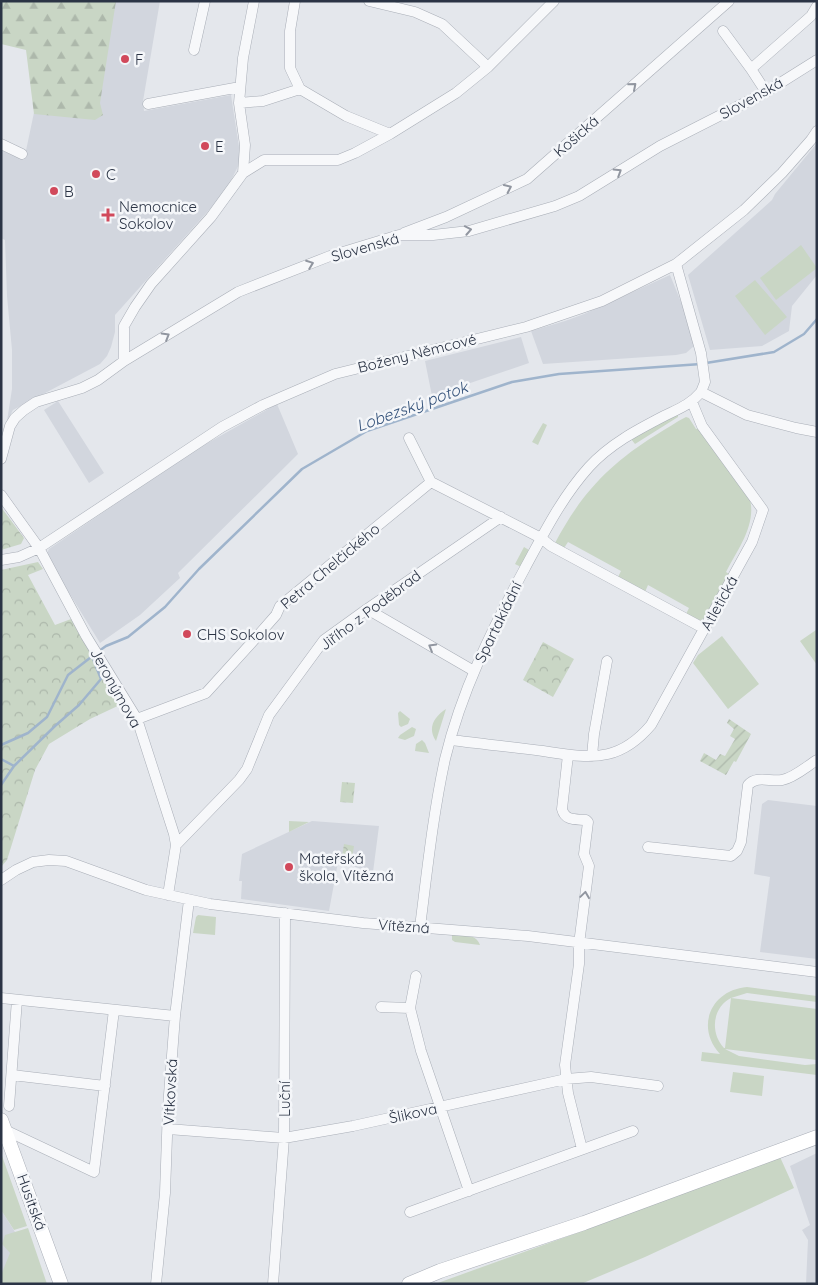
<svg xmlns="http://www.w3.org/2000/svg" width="818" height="1285" font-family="Quicksand,sans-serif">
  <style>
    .built { fill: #d2d6de }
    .grass { fill: #c9d6c5; fill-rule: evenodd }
    .forest { fill: url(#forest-firs) }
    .park { fill: url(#park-crowns) }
    .garden { fill: url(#garden-furrows) }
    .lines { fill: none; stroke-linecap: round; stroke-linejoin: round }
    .stream { stroke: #9fb4cc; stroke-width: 2.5 }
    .street-casing { stroke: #a9aeb7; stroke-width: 11 }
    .secondary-casing { stroke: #a9aeb7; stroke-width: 15 }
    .street { stroke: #f7f8fa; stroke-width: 10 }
    .secondary { stroke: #fff; stroke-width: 14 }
    .oneway { stroke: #9196a0 }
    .poi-dot { fill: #d1495b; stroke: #f4f6f9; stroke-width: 2 }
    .labels { text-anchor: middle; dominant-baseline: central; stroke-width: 5; stroke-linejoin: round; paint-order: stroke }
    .poi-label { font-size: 15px; fill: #2b3445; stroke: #f4f6f9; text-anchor: start }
    .street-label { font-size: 15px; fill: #2b3445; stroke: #f4f6f9 }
    .water-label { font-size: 16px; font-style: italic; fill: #34527a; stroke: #f4f6f9 }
  </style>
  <defs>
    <pattern id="forest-firs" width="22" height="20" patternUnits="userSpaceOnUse" patternTransform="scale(1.25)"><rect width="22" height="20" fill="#c9d6c5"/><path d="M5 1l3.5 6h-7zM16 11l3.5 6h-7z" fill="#adb8ab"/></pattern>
    <pattern id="park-crowns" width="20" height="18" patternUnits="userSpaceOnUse" patternTransform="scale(1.25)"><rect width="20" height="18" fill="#c9d6c5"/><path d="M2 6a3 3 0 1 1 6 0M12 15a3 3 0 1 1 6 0" fill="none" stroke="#adb8ab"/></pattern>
    <pattern id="garden-furrows" width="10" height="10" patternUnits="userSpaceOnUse" patternTransform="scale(1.25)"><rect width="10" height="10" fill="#c9d6c5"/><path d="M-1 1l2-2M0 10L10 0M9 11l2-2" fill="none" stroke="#adb8ab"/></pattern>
  </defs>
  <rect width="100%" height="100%" fill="#e4e7ec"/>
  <!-- built -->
  <path class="built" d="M101,1H160L143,101L144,111L231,95L241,160L226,191L115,315V332L111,347L107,356L100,364L13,410L7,421L12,389V350L7,296L5,240L1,238V150L24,160L43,70Z
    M817,143V275L792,306L789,331L762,346L710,350L688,275L772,200L775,194Z
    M670,275L688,319L694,346L686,353L676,355L543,364L531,331L565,321L584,314Z
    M521,337L529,363L432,396L425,361Z
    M58,401L104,473L89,483L44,410Z
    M277,404L298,454L178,573L180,578L140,615L100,643L47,557V553L49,549L197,449Z
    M768,800L817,806V959L760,952L770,877L754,874L762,804Z
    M312,821L379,826L373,872L338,862L329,911L241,899L242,881H239L242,854Z
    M817,1153V1284H806L808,1240L802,1230L810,1225L790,1166Z
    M1,1210L15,1232L40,1284H1Z"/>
  <!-- grass -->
  <path class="grass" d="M801,245L817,268L776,300L760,278Z
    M755,280L787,317L765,335L735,296Z
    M678,414V417L635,444L631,439L639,433Z
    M686,417L689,418L696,429L700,428L749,496C758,523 738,549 726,572L729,574L704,618L700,621L686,614L689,608L648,585L645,592L618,577L621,571L568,542L564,548L555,543C581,494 609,464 656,435C666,429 676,422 686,417Z
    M524,547L529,550L521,567L515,564Z
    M816,630H817V665L800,641Z
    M722,636L759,684L728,709L693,663L698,655Z
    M446,709L436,741C427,728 434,717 446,709Z
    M400,711L410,719L408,724L401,727L399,725L398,713Z
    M412,727L416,729L414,736L405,740L398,738L400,735Z
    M422,740L425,743L429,753L415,751L416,744Z
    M289,821L309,822L289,832Z
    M198,915L216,917L215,935L193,933L196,917Z
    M452,935C463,935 476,933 480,945L455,942L452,940Z
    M747,987L817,996V1002L747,993L731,998L817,1009V1060L725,1049L739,1056L805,1065L817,1064V1075L701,1061L702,1052L720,1054C695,1027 711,990 747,987ZM731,998L725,1048H724C710,1033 712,1008 731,998Z
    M733,1072L764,1076L762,1096L730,1092Z
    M1,1153L27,1226L14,1230L1,1210Z
    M780,1157L794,1188L645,1257L581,1284H435L599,1225L683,1192Z
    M28,1228L47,1284H1V1275L10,1253L2,1244L5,1235Z"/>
  <!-- forest -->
  <path class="forest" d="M1,1H116L100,103L103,115L95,120L34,114L26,50L1,44Z"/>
  <!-- park -->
  <path class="park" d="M543,423L547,425L538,445L532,442Z
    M1,507L24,538L21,544L1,550Z
    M38,562L43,569L28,575L55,625L71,619L124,703L90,719L49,744L35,770L7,860L1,867V570Z
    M543,642L574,659L553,697L523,680Z
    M342,782L355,783L353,803L340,802Z
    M344,844L354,846L352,859L342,857Z"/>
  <!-- garden -->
  <path class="garden" d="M729,719L751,734L736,762L734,761L726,775L700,761L704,753L716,760L720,754L725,756L735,739L730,736L734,729L727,723Z"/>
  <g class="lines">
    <!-- stream -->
    <path class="stream" d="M706,363L774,352L804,334L817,319
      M99,651L106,646L128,637L165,607L199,569L302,469L367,431L512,382L559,374L701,364
      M1,745L28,733L47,717L68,675L95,654
      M1,759L14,766L55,726L79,705L101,679L92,656
      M1,785L14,766"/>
    <defs>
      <path id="street" d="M295,1L290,31V68L300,89L346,116L390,134
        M369,1L415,12L442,24L488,67
        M723,31L751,69L766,92
        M194,50L205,1
        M751,69L811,16L817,6
        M239,103L263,101L300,89
        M148,104L240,87
        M1,144L22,154
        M243,173L245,145L239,103L243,58L254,1
        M404,233L446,217L527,179L729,1
        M676,264L701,353L705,382L701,392L747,415L796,428L817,432
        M124,361V326L135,307L151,284L211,217L243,173L264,160H338L355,153L390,134L456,93L488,67L554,1
        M409,438L431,482L541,538L551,546L705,629
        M1,459L10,426L15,418L24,410L36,402L82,388L98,380L124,361L238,292L330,256L399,235H433L469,231L555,206L579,196L660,146L766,92L817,60
        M1,495L39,548L86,636L137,719L174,834L176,845L168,895
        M1,560L19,557L39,548L222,427L263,405L335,374L526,327L602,301L676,264L744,210L782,173L811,140L817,131
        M367,609L474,671
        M137,719L206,693L254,640L276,615L280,606L431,482
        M451,740C482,744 512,747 543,751C563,754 587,759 608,754C625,750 640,738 651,725L752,542L763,510L702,426L692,402
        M568,755L562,809C565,821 575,819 586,820L588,822L584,854L589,866L579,944V964L565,1065L568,1093L582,1149
        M592,756L594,734L607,661
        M176,845L239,780L247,769L269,715L324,640L367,609L501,517
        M648,847L731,856L737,851L741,842L748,785C757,775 770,782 782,780C794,778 807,766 817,760
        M1,880L16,870L33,862L49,860L66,861L146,890L210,904L363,923L528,936L817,972
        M420,927C427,872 433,814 445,759C461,692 492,629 525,568C544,533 562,497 589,467C610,444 637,430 664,416C678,409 690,405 701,392
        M416,976L410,1008L421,1051L469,1191
        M1,998L175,1016
        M381,1007L410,1008
        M12,1075L105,1086
        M9,1106L17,1000
        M168,1129L284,1138L353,1126L566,1079L591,1077L658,1086
        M5,1130L94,1172L114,1010
        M410,1212L633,1131
        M156,1284L165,1193L168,1108L175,1016L189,900
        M273,1284L284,1138L285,913"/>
      <path id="secondary" d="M1,1120L61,1284
        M409,1284L440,1271L584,1223L817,1137"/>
    </defs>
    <!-- street casing -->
    <use href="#street" class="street-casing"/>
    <!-- secondary casing -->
    <use href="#secondary" class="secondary-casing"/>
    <!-- street -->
    <use href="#street" class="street"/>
    <!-- secondary -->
    <use href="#secondary" class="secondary"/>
  </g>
  <!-- one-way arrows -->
  <defs><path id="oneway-chevron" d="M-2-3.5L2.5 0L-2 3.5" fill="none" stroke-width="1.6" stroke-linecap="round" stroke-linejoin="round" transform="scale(1.25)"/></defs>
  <g class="oneway">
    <use href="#oneway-chevron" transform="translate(633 86) rotate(-41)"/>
    <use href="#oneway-chevron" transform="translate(618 172) rotate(-32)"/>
    <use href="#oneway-chevron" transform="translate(508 188) rotate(-25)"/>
    <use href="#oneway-chevron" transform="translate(468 230) rotate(-11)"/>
    <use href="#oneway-chevron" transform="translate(310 264) rotate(-21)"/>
    <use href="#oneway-chevron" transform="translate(166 336) rotate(-31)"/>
    <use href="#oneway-chevron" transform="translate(432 647) rotate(-150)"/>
    <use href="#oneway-chevron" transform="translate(585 895) rotate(-82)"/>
  </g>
  <!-- markers -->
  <g class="poi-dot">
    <circle cx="125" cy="59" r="5"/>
    <circle cx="205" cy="146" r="5"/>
    <circle cx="96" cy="174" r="5"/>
    <circle cx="54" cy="191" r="5"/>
    <path d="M105.5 207.5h5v5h5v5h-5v5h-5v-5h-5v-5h5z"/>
    <circle cx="187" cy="634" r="5"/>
    <circle cx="289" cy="867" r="5"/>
  </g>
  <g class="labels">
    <!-- poi labels -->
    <g class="poi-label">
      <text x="135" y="59">F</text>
      <text x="215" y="146">E</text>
      <text x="106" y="174">C</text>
      <text x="64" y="191">B</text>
      <text x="119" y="206">Nemocnice<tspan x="119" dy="17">Sokolov</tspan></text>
      <text x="197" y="634">CHS Sokolov</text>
      <text x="299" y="858">Mateřská<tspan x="299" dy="17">škola, Vítězná</tspan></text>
    </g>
    <!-- street labels -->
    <g class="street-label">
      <text transform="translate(751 98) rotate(-29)">Slovenská</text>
      <text transform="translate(576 136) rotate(-41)">Košická</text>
      <text transform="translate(365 247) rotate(-16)">Slovenská</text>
      <text transform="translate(417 353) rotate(-14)">Boženy Němcové</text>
      <text transform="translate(330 566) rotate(-40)">Petra Chelčického</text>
      <text transform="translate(719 603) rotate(-61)">Atletická</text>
      <text transform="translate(370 610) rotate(-37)">Jiřího z Poděbrad</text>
      <text transform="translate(498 622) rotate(-64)">Spartakiádní</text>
      <text transform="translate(116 688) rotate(61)">Jeronýmova</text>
      <text transform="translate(404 926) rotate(4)">Vítězná</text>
      <text transform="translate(170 1092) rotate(-87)">Vítkovská</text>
      <text transform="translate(284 1099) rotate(-90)">Luční</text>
      <text transform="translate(413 1113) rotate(-12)">Šlikova</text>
      <text transform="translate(32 1202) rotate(70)">Husitská</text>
    </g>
    <!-- water labels -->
    <g class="water-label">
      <text transform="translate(412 406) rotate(-20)">Lobezský potok</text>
    </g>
  </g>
  <!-- border -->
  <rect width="818" height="1285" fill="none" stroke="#2b3445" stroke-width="5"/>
</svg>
